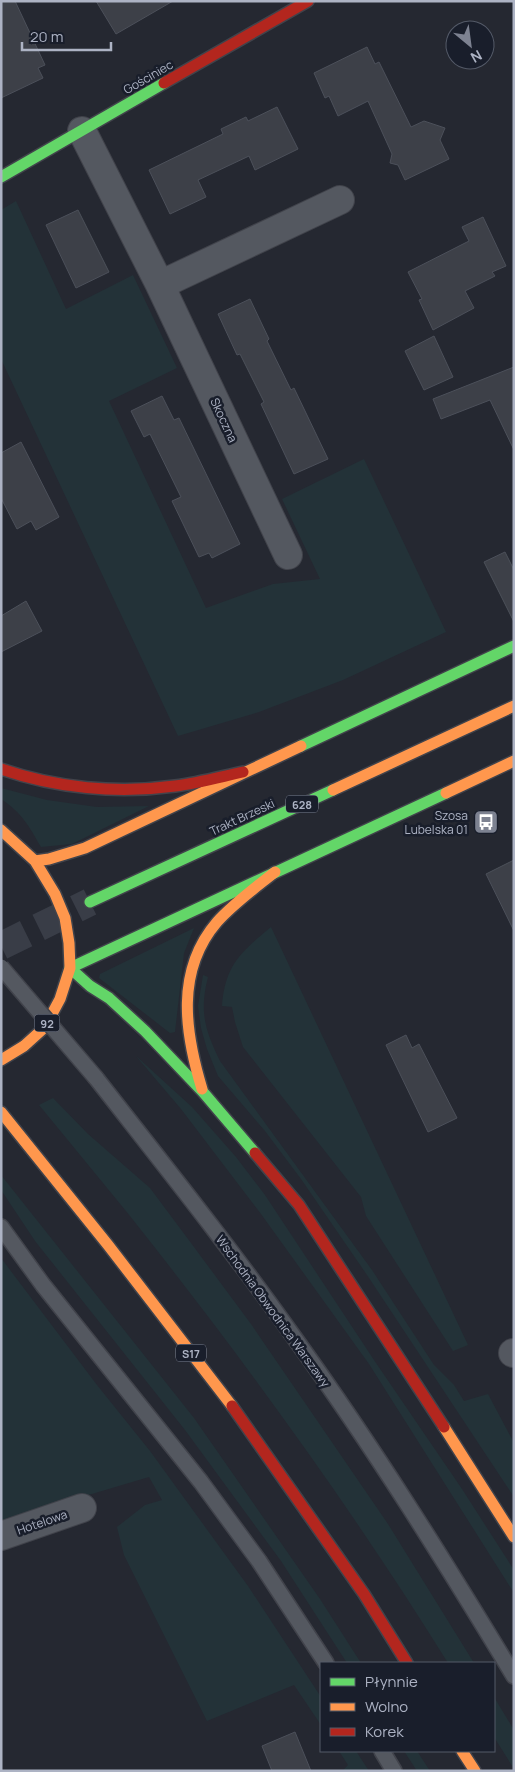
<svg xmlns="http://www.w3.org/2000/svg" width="515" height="1772" font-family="Manrope,sans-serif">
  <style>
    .green { fill: #233238 }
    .building { fill: #3d4048; stroke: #4c505a }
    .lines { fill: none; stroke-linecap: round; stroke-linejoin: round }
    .primary-tunnel { stroke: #393d47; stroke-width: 28; stroke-dasharray: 28 14; stroke-linecap: butt }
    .lane-casing { stroke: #41434b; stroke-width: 18 }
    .street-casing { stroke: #41434b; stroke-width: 30 }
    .fast-casing { stroke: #41434b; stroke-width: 14 }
    .slow-casing { stroke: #41434b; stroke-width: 14 }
    .jam-casing { stroke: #41434b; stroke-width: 14 }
    .lane { stroke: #545860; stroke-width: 15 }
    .street { stroke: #545860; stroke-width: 28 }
    .fast { stroke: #63d668; stroke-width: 11 }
    .slow { stroke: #ff974d; stroke-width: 11 }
    .jam { stroke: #b3261e; stroke-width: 11 }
    .lane-bridge-casing { stroke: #41434b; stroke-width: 18; stroke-linecap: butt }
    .lane-bridge { stroke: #545860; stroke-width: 15 }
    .labels { text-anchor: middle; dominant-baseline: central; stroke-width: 5; stroke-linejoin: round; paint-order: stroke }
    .shield { fill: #191e2b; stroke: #818696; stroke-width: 1 }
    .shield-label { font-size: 11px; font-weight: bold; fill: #adb3c4 }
    .street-label { font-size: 12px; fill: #adb3c4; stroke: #191e2b }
    .poi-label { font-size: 12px; fill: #adb3c4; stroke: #191e2b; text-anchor: end }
  </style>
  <rect width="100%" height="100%" fill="#252831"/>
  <!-- green -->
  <path class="green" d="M16,201L66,309L133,275L177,368L109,401L206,608L273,584L320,579L282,499L364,459L446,632L343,680L259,712L178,736L1,359V210Z
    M1,788L47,800L97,807L149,806L72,844L41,847C29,826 22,813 1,799Z
    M271,927L468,1345L453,1351L366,1216L361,1197L243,1047L235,1022L232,1007L222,1006C225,965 241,952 271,927Z
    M194,928L184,953L175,1032L170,1033L99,978L100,974Z
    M203,975L208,977C199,1012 205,1030 220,1061L372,1270L434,1365L454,1385L464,1401L488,1394L514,1443V1497L367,1275L301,1179L265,1131L218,1076L207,1049L201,1028L198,1006Z
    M136,1056L192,1107L236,1157L265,1195L376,1363L462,1489L514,1570V1593L369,1364L261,1214L181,1109Z
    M53,1098L88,1134L150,1188L191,1243L251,1324L388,1524L474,1663H448C359,1520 260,1382 156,1249C118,1200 78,1153 39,1105Z
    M1,1175L194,1418L320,1599L361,1663H347L281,1561L185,1430L35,1241L1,1190Z
    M1,1258L97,1385L150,1451L248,1586L321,1697V1725L294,1685L207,1721L124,1555L117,1527L145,1505L162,1500L149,1477L1,1521Z
    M494,1697L514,1730V1769L494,1737Z
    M339,1751H356L369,1771H342L348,1765Z
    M404,1751H417L430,1771H417Z"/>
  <!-- building -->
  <path class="building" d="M1,1H15L45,65L38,68L43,78L1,98Z
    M96,1H173L116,34Z
    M367,47L375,64L379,62L411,127L424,121L445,128L440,140L449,159L405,180L398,165L390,163L392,154L368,101L338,116L329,96L325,98L314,73Z
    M277,107L298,149L255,170L249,156L198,180L206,197L170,214L149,170L223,134L221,129L246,117L248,121Z
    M78,210L109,272L76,288L46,225Z
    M483,217L506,266L492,272L495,276L465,291L474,308L433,330L419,300L422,299L408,272L469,241L462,227Z
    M250,299L269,339L267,341L291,390L294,388L328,459L294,474L261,404L264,402L240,354L237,355L218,314Z
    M434,336L453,377L424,390L405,351Z
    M514,367V450L490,400L441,419L433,399Z
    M162,396L174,420L179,418L240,544L212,558L209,553L199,557L172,501L181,497L150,434L144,437L131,411Z
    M21,442L59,517L36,530L31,521L17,529L1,498V453Z
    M505,552L514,570V622L484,562Z
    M26,601L42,631L1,652V616Z
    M514,860V931L486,874Z
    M406,1035L412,1048L419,1044L457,1118L428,1132L386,1045Z
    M295,1732L311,1771H272L262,1746Z"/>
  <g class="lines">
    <!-- primary-tunnel -->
    <path class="primary-tunnel" d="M1,946L90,902"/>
    <defs>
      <path id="lane" d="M96,1078C164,1165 232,1250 296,1340C374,1448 445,1562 514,1676
        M1,1227L43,1285L201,1482L259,1561L326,1663
        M382,1751L394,1771"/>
      <path id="street" d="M82,131L160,285L288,555
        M160,285L340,200
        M513,1353H514
        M1,1536L82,1508"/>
      <path id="fast" d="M1,177L164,83
        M301,746L514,646
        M90,902L333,790
        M70,968L446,793
        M70,968L90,986L109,998L145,1031L203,1092L255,1153"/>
      <path id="slow" d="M333,790L514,706
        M446,793L514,761
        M1,830L35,861L55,894L65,918L69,943L70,968L60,999L45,1027L24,1046L1,1060
        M35,861L49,859L85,848L301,746
        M202,1089C185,1033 175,971 217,922C234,903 255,888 275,872
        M1,1112L108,1245L232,1406
        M444,1427L514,1537
        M462,1751L475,1771"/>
      <path id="jam" d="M164,83L308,1
        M1,769C56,788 117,794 175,786C198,783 220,777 243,772
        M255,1153L299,1205L444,1427
        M232,1406L364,1594L407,1663"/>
    </defs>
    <!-- lane casing -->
    <use href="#lane" class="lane-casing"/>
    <!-- street casing -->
    <use href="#street" class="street-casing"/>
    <!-- fast casing -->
    <use href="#fast" class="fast-casing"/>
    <!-- slow casing -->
    <use href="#slow" class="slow-casing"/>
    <!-- jam casing -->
    <use href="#jam" class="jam-casing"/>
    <!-- lane -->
    <use href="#lane" class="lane"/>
    <!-- street -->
    <use href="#street" class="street"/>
    <!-- fast -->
    <use href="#fast" class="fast"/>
    <!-- slow -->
    <use href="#slow" class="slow"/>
    <!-- jam -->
    <use href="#jam" class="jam"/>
    <defs>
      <path id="lane-bridge" d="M1,967L96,1078"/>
    </defs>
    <!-- lane-bridge casing -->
    <use href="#lane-bridge" class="lane-bridge-casing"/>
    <!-- lane-bridge -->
    <use href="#lane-bridge" class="lane-bridge"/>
  </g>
  <!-- icons -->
  <defs>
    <symbol id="bus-square" viewBox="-11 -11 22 22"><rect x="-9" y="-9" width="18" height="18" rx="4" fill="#7d8291" stroke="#191e2b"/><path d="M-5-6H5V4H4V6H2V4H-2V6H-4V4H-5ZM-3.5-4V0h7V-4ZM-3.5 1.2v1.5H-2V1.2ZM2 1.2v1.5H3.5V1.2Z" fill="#fff"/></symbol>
  </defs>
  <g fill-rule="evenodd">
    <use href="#bus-square" x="472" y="808" width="28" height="28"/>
  </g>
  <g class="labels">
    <!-- shield labels -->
    <g class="shield">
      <rect x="286" y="795.5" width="32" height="17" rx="4"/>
      <rect x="34.5" y="1014.5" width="25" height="17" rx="4"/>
      <rect x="176" y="1344.5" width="30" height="17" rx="4"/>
    </g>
    <g class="shield-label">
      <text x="302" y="804">628</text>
      <text x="47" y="1023">92</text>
      <text x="191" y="1353">S17</text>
    </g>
    <!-- street labels -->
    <g class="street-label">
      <text transform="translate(148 77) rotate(-30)">Gościniec</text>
      <text transform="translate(224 420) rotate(65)">Skoczna</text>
      <text transform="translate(242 817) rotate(-25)">Trakt Brzeski</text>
      <text transform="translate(273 1311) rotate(54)">Wschodnia Obwodnica Warszawy</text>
      <text transform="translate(42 1522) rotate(-19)">Hotelowa</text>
    </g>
    <!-- poi labels -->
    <g class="poi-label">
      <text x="468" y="815">Szosa<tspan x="468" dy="14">Lubelska 01</tspan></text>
    </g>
  </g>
  <!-- border -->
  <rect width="515" height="1772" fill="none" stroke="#adb3c4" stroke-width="5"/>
  <!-- legend -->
  <rect x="320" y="1662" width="175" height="90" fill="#191e2b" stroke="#545a68"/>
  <rect x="330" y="1678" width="25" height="8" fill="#63d668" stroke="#545a68"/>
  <text x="365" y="1687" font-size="15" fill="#adb3c4">Płynnie</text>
  <rect x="330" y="1703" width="25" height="8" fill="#ff974d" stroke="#545a68"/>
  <text x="365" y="1712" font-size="15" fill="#adb3c4">Wolno</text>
  <rect x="330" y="1728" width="25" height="8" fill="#b3261e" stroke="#545a68"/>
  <text x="365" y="1737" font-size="15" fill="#adb3c4">Korek</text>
  <!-- north arrow -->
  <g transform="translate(470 45) rotate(151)"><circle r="24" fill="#191e2b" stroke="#545a68"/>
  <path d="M0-4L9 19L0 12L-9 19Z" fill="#7d8291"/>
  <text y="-8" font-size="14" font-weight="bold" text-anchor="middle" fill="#adb3c4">N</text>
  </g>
  <!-- scale -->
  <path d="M22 42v8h89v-8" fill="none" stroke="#adb3c4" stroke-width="2.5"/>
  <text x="30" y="42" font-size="15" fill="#adb3c4" stroke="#191e2b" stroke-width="4" paint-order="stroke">20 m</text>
</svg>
